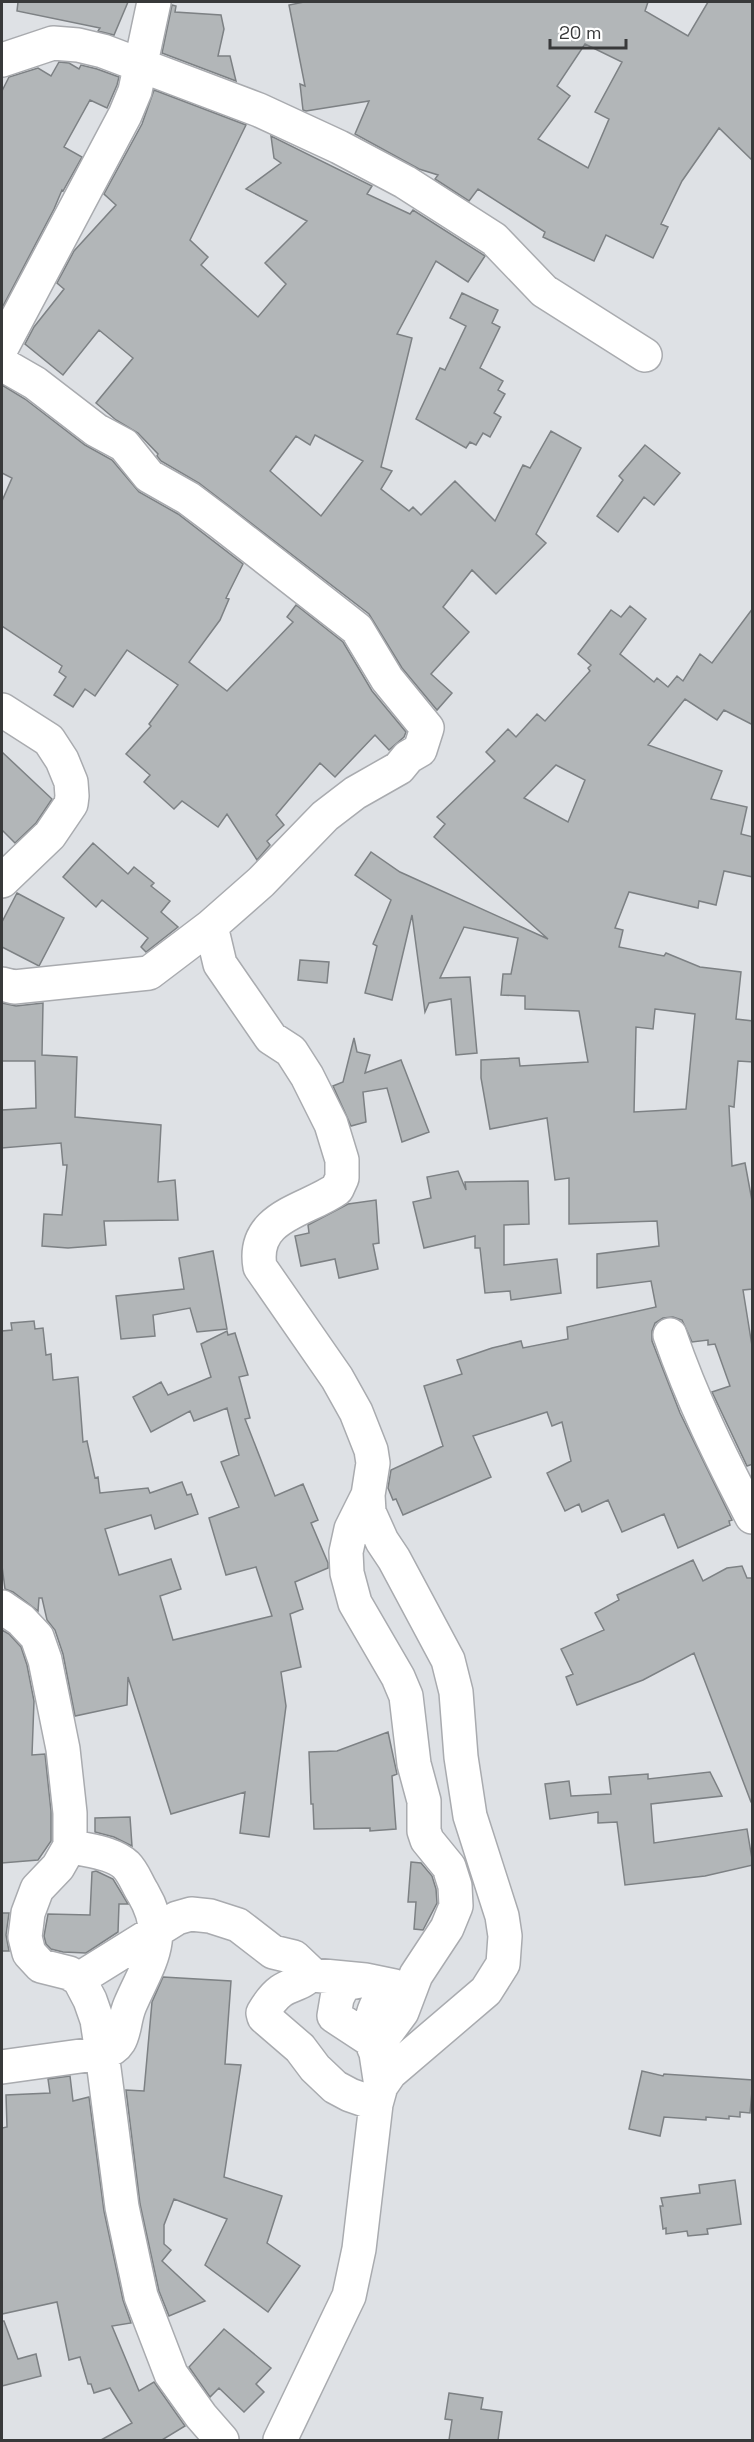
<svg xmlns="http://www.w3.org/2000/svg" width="754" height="2442" font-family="'Space Grotesk',sans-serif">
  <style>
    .building { fill: #b2b6b8; stroke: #7d8184; stroke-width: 1.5; fill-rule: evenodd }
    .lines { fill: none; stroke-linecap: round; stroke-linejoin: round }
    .minor-casing { stroke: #a9abaf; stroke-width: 36 }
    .minor { stroke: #fff; stroke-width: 33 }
  </style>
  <rect width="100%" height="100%" fill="#dee1e5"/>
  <!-- building -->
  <path class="building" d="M18,2H128L114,35L98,31L100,28L17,11Z
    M304,2H648L645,11L688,36L708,2H753V161L719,128L682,181L661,224L668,227L653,258L606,235L594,261L543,237L545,232L478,189L469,201L435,179L438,175L419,169L355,134L369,101L306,111L303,110L300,84L305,86L289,5ZM585,44L622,62L595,112L609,119L588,168L538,139L570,96L557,86Z
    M172,5L176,6L175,12L221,15L224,29L218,56H230L236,81L162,53Z
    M59,62L69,63L79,69L81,65L97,69L119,77L117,85L107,108L90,100L64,147L82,157L63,191L62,190L54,209L2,308V91L9,77L38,68L51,76Z
    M154,90L246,125L190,240L208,257L201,265L258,317L286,284L265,263L307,221L246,189L281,163L274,158L271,136L372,186L367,194L410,214L413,210L485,256L468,282L436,261L397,334L412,338L381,467L392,471L381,489L409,511L413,507L421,515L455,481L495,521L523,465L530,468L551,431L581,448L536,534L546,543L496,594L472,570L443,607L469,632L431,674L452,693L437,710L402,668L369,614L199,483L161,461L157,456L158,454L138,433L116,420L96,403L133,358L99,330L63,375L25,344L34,327L64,289L57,283L74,251L116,205L104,194L142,124ZM315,435L363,461L321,516L270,471L296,436L310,445Z
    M462,293L498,310L492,323L500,327L480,368L503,381L498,390L505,394L494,413L501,417L490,437L483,433L476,445L470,442L466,448L416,419L440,368L445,370L466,326L450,318Z
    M2,385L25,399L85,445L112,460L139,492L178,514L243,564L226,598L229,599L220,620L189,662L227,691L293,622L287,617L296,605L343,642L372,691L406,732L404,737L389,750L375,735L335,777L320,763L276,815L284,825L267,841L270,845L257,860L227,814L218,827L182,801L174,809L144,782L150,775L126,754L151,726L149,724L178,685L127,650L95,696L85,689L73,707L54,695L66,677L59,672L62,666L2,626V501L12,478L2,473Z
    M645,445L680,473L654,505L644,497L618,532L597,516L623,480L619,476Z
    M630,606L646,619L620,654L654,682L657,678L668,687L677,676L683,681L700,654L712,663L753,608V725L724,710L717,720L685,699L648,745L722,771L711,799L747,807L741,834L753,837V877L724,871L716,905L699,901L698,908L629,892L615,928L623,930L619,947L664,956L666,953L700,967L741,972L736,1019L753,1021V1062L738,1061L734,1107L729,1106L732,1166L745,1163L753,1206V1289L743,1290L753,1352V1464L747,1466L712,1392L730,1386L715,1344L708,1345V1340L692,1342L682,1320L673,1317L663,1318L655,1323L652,1331V1341L680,1413L732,1520L729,1521L730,1525L678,1548L664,1514L622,1532L608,1500L582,1512L579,1504L565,1511L547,1473L571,1461L562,1422L552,1426L547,1412L473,1436L491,1477L403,1515L396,1499L393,1500L388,1488L391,1470L443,1446L424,1386L462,1374L457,1360L492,1348L521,1341L523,1348L568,1339L567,1327L656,1307L651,1281L597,1288V1254L659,1246L657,1221L569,1224V1178L555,1180L547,1118L490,1129L481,1078V1060L519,1058L520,1066L588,1062L579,1011L525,1009V996L501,995L503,974H511L518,938L464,927L440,978L470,977L477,1053L456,1055L451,999L429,1003L425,1012L412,915L392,1000L365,993L377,946L373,944L391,900L355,875L371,852L400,872L548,939L434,837L445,824L437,817L495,761L486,752L508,729L516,737L537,714L545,721L590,671L588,668L591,665L578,654L611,610L621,617ZM556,765L585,780L568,822L524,798ZM655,1009L695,1014L686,1109L634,1112L636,1027L653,1029Z
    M2,752L52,799L36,823L15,843L2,830Z
    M93,843L128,874L134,867L154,883L151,886L170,901L161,912L178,927L146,952L141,947L148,938L102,900L96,907L63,877Z
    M17,893L64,918L39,966L2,947V922Z
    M300,960L329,962L327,983L298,980Z
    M2,1003L16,1006L43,1003L42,1055L77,1057L75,1117L161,1125L158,1182L175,1180L178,1220L104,1221L106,1245L68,1248L42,1246L44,1214L62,1215L67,1165H63L61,1143L2,1148V1110L36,1108L35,1061H2Z
    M354,1038L357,1052L370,1055L365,1073L401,1060L429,1132L402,1142L387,1088L363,1092L366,1122L351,1126L333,1086L343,1082Z
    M458,1171L466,1190L465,1182L528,1181L529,1224L504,1225V1265L557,1259L561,1293L511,1300L510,1291L485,1293L480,1248H475V1236L424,1248L413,1202L431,1198L427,1177Z
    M376,1200L379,1243L373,1244L378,1269L339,1278L335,1259L301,1266L295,1236L309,1233L308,1225L348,1204Z
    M213,1251L227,1329L197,1332L190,1308L153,1315L155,1336L121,1339L116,1296L184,1289L179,1258Z
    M34,1321L35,1329L43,1328L46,1355L51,1354L53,1380L78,1377L83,1442L87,1441L95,1478L98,1477L100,1493L148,1488L150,1493L182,1482L187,1495L191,1494L198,1514L155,1529L151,1515L105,1529L119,1575L171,1559L181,1589L160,1596L173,1640L272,1616L256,1567L226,1575L209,1518L239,1507L221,1462L239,1455L227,1408L194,1421L190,1411L151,1432L133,1397L161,1382L168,1395L211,1377L201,1344L227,1331L228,1335L235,1333L248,1375L239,1377L250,1418L245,1419L275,1496L303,1484L318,1520L311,1523L328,1563V1568L295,1582L303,1609L290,1614L301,1667L281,1672L286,1706L269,1837L240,1833L245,1792L171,1814L128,1677L127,1705L75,1716L63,1654L55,1630L47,1620L42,1598H39L38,1611L13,1592L5,1589L2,1566V1331L12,1330L11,1323Z
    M693,1560L703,1581L727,1568L742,1566L747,1578H753V1802H751L694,1653L643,1680L577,1705L566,1677L573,1674L561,1649L604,1630L595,1613L619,1600L617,1595Z
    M2,1630L9,1634L21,1647L27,1665L34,1701L32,1755L45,1754L51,1811V1841L38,1860L2,1863Z
    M388,1732L397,1774L392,1776L396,1829L370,1831V1828L314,1829L313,1804H311L309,1752L337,1751Z
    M710,1772L722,1796L651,1804L654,1843L747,1829L753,1865L705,1876L625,1885L617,1822L598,1823V1812L550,1819L545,1784L569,1781L571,1796L611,1794L609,1777L648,1774V1779Z
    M130,1817L132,1846L114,1837L95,1832V1818Z
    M411,1862L421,1863L432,1876L436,1889L437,1903L423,1930L414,1929L416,1902H408Z
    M96,1871L113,1879L128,1904H119L118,1932L86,1953L63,1952L51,1949L46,1944L44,1936L48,1914L90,1915L92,1872Z
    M2,1913H9L6,1935L9,1951H2Z
    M163,1977L231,1981L225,2064L241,2065L224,2177L282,2196L267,2243L300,2266L268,2312L205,2265L227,2219L174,2199L164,2225V2244L171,2250L162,2261L205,2301L169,2316L159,2291L140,2204L126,2090L144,2091L152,2002Z
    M642,2071L663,2076L664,2074L753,2080L750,2113L740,2112V2117L729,2116V2119L706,2117V2120L664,2117L660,2136L629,2129Z
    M70,2076L73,2101L89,2097L104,2211L123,2300L131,2323L112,2326L139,2391L154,2382L185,2426L162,2440H101L132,2423L110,2388L94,2393L91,2384H88L80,2357L69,2360L57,2302L2,2314V2128L7,2127L6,2095L50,2093L48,2079Z
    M735,2180L741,2224L707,2229L708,2234L688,2236L687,2231L666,2234V2228L663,2229L660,2206H663L661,2198L700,2193L699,2185Z
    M2,2321H4L18,2359L36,2354L41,2376L2,2386Z
    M224,2329L271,2368L256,2384L264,2392L244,2412L219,2388L210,2397L189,2367Z
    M449,2393L483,2398L481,2409L502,2412L498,2440H449L452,2420L445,2419Z"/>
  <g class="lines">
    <defs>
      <path id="minor" d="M2,60L53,43L78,45L103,51L259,110L339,147L405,182L494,239L544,291L645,355
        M2,347L125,115L135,91L154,2
        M2,364L35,383L96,430L124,445L149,476L188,498L220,522L357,629L387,679L427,728L420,750L408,757L399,768L355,793L325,816L261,882L211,926L149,973L14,987L2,984
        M2,710L49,740L62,760L71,782L72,796L71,804L50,835L2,881
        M211,926L220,964L271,1038L291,1051L307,1076L331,1124L342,1160V1178L337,1189C306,1211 251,1216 260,1267L337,1378L356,1412L371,1450L373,1463L368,1495L369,1512L382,1541L394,1559L448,1660L456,1692L461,1757L470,1816L502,1916L505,1936L503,1964L486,1991L390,2073L381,2086L376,2104L359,2249L349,2296L280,2440
        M670,1335C692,1399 721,1458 752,1517
        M368,1495L351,1529L346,1552L347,1573L355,1603L398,1677L406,1696L414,1764L424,1801V1831L427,1840L449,1867L455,1886L456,1906L447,1928L416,1975L402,2012L382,2039L376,2053L381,2086
        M2,1607L21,1620L37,1637L45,1660L63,1749L70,1813V1846L58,1867L37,1889L28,1913L25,1937L29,1953L41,1966L69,1973L79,1979L90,2000L97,2020L102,2053L122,2207L141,2296L171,2374L201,2416L222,2440
        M310,1974C303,1984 291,1984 281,1991C274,1996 267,2006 263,2013L264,2017L300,2048L315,2068L335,2087L350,2095L376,2104
        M79,1979L177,1918L191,1914L210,1916L238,1925L273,1952L294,1957L313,1975L365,1980L394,1986L409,1993
        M365,1980L344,1984L337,1998L334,2016L372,2041
        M376,2053C365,2030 372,2000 394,1986
        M2,2067L102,2053C128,2046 121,2026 130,2005C148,1963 170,1939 143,1893C137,1884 134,1873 126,1865C112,1852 88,1851 70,1846"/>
    </defs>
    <!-- minor casing -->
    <use href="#minor" class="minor-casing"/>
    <!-- minor -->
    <use href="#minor" class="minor"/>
  </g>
  <!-- border -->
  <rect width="754" height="2442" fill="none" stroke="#38393a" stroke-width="6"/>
  <!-- scale -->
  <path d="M550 39v9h76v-9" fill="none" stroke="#38393a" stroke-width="3"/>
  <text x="559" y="39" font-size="18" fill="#38393a" stroke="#ffffff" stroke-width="4.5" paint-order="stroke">20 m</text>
</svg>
